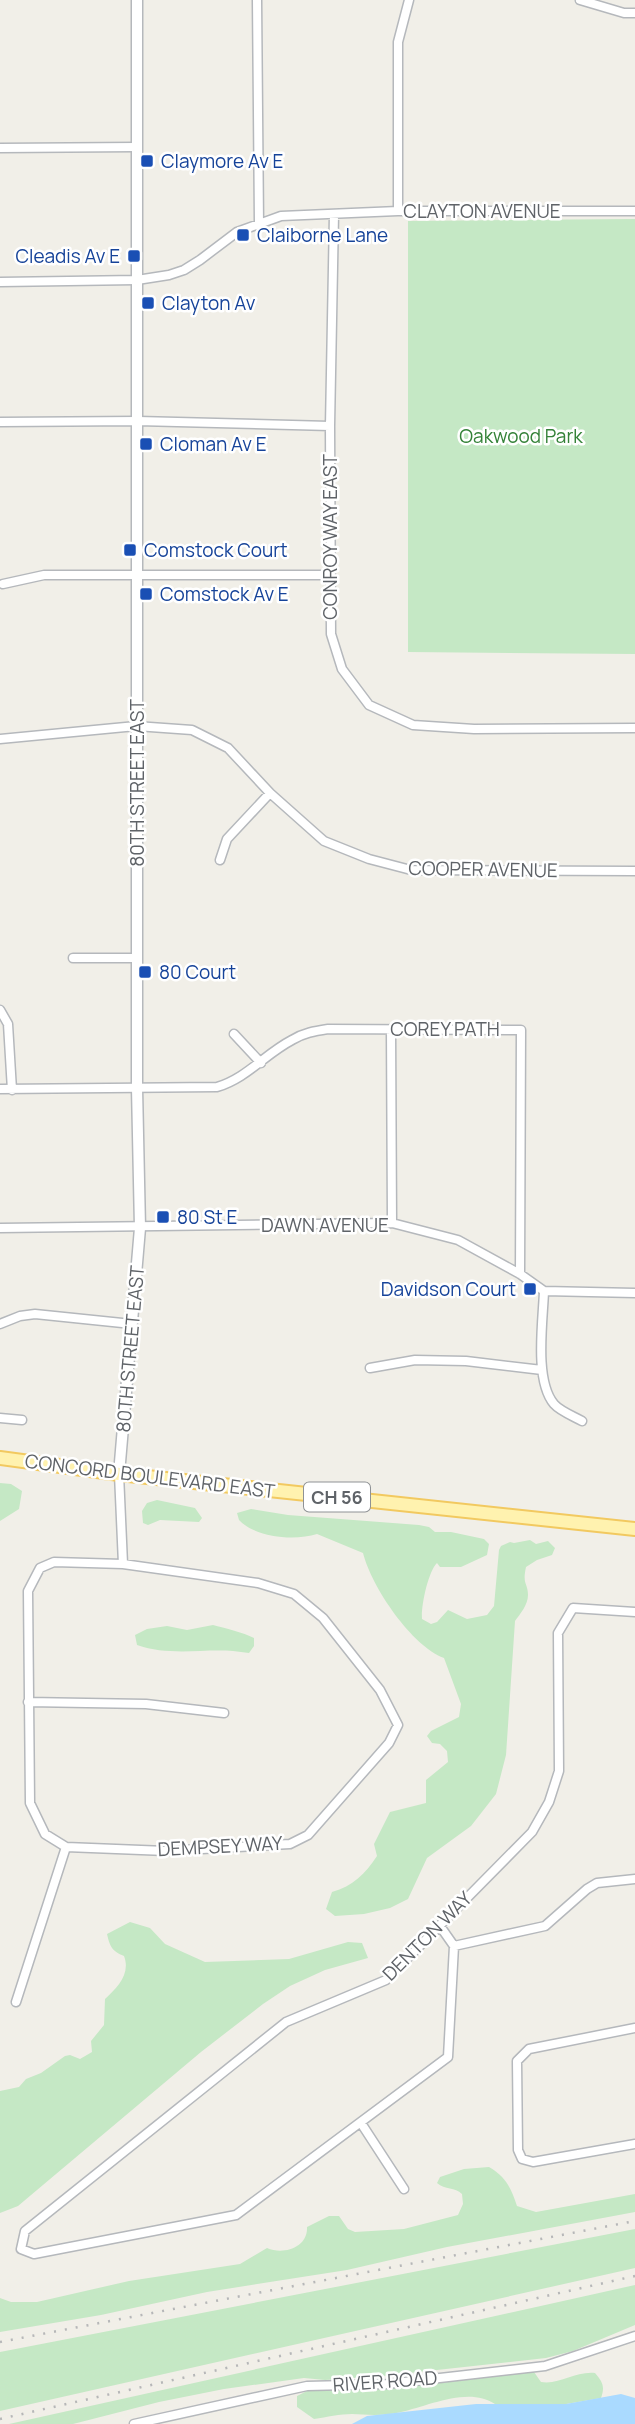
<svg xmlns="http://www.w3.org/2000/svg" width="635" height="2424" font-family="Manrope,sans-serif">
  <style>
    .green { fill: #c5e8c5 }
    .water { fill: #aadaff }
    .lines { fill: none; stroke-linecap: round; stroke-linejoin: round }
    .minor-casing { stroke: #b5b8bc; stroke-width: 11 }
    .tertiary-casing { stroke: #b5b8bc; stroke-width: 13 }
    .primary-casing { stroke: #f2c960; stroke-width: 16 }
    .minor { stroke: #fff; stroke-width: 8 }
    .tertiary { stroke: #fff; stroke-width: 10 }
    .primary { stroke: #fff2af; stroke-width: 12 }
    .rail { stroke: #b6b7b8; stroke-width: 2.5; stroke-dasharray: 2 9; stroke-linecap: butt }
    .transit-dot { fill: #1a4fb4; stroke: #fff; stroke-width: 2.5 }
    .labels { text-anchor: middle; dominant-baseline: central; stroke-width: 5; stroke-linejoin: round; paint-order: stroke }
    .shield { fill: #fff; stroke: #8f9295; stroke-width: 2 }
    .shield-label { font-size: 18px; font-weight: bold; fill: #5f6368 }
    .transit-label { font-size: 19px; fill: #164399; stroke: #fff; text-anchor: start }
    .street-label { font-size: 19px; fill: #5f6368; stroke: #fff }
    .park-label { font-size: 19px; fill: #348238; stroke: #fff }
  </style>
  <rect width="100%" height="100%" fill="#f1efe8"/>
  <!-- green -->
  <path class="green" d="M635,219V654L408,652V221Z
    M0,1483L11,1484L22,1491L19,1509L0,1521Z
    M157,1500L195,1508L202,1518L199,1522L160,1520L148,1525L143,1523L142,1511L147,1503Z
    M251,1509L288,1515L419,1525L429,1527L435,1532H451L484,1539L489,1544L487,1555L461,1567H440L437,1563C428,1572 421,1606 422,1619L431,1624L437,1622L448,1610L467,1619L487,1615L494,1606L499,1550L501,1546L510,1542L514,1543L530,1540L536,1544L548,1541L555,1548L552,1555L537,1560L526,1567C522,1585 528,1583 528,1595C528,1605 520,1614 515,1621L506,1755L496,1794L471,1826L427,1858L408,1899L390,1908L364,1914L335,1916L326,1909L332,1892C353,1886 365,1874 377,1856L374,1844L390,1812L426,1803V1780L448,1762L447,1751L440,1744L432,1743L427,1736L431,1731L459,1717L461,1704L444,1658C412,1646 372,1588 363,1553L317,1534C295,1541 256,1538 239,1520L237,1513Z
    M213,1625C224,1628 245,1633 254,1638V1646L249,1653L233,1651C200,1649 168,1656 137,1645L135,1635L147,1629L167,1626L187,1630Z
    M130,1922L150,1928L165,1944L205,1962L289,1959L348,1942L362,1943L368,1958L325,1970L290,1986L263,2004L201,2052L18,2206L0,2213V2091L19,2087L26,2079L41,2073L65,2056L70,2055L80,2059L92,2052L91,2041L104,2025L105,1999C117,1988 131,1974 124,1956C112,1951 110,1947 107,1934Z
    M489,2167C506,2177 511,2188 517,2206L536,2212L635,2194V2212L447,2247L347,2270L207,2292L101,2315L0,2332V2298L11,2302H37L129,2281L240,2264L267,2248C283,2255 308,2248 307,2227L329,2216H339L348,2229L355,2232L404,2229L458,2215L463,2204L462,2194C455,2187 445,2190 437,2183L440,2177L464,2169Z
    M635,2229V2268L0,2411V2352Z
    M635,2285V2325L573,2351L546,2358L382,2376L325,2380L304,2378L224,2389L159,2402L73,2424H9Z
    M534,2372L541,2382C560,2385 575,2371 595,2373C603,2382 605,2387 601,2398L566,2404H495C469,2386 428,2406 401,2412C385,2416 368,2415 352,2414C340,2414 327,2417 314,2419L297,2407V2396L309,2390L387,2389Z"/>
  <!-- water -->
  <path class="water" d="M621,2394L635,2398V2424H352L367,2416L476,2404H566Z"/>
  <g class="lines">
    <defs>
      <path id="minor" d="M257,0L259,224
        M580,0L624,13H635
        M0,148L137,147
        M398,211V42L409,0
        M334,214L330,426L331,634L342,669L369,705L413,725L474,729L635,728
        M0,282L137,280L169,275L184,270L200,260L237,232L281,216L398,211H635
        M0,422L138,421L330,426
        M3,584L44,575H330
        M0,739L136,726L192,730L228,748L270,793L324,841L369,859L411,870L635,871
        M220,860L227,839L270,793
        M73,958H137
        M0,1010L8,1024L12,1090
        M391,1029L392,1223
        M234,1034L261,1063
        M0,1089L217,1087C247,1078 265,1054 292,1040C303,1033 315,1031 328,1029L521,1030L520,1274
        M0,1228L392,1223L458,1240L520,1274L544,1291L635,1293
        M544,1291C543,1321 534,1380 554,1404C560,1411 573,1416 582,1421
        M0,1324L20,1316L35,1314L132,1324
        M370,1368L415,1360L466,1361L542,1370
        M0,1418L22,1420
        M119,1474L123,1564
        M54,1562L123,1564L258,1583L294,1594L323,1618L380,1690L398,1725L389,1743L308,1835L290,1844L166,1851L66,1847L45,1834L30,1803L28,1591L40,1568Z
        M28,1702L146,1704L224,1713
        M440,1926L454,1946L448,2057L236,2215L34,2254L21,2249L25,2231L286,2022L386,1980L532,1832L549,1802L559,1771L558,1633L573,1608L635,1612
        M454,1946L545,1926L587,1889L597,1883L635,1879
        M16,2002L66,1847
        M635,2028L529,2049L517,2061L518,2150L522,2159L533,2162L635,2144
        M361,2123L404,2189
        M134,2424L307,2386L387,2384L545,2366L635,2336"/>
      <path id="tertiary" d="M119,1474L140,1228L137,1088V0"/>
      <path id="primary" d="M0,1458L119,1474L635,1529"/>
    </defs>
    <!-- minor casing -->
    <use href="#minor" class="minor-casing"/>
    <!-- tertiary casing -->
    <use href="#tertiary" class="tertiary-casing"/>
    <!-- primary casing -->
    <use href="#primary" class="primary-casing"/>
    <!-- minor -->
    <use href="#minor" class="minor"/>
    <!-- tertiary -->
    <use href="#tertiary" class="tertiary"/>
    <!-- primary -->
    <use href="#primary" class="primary"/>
    <!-- rail -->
    <path class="rail" d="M0,2342L635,2221
      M0,2419L635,2276"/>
  </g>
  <!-- markers -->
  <g class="transit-dot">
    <rect x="140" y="154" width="14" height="14" rx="3.5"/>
    <rect x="236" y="228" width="14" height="14" rx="3.5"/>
    <rect x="127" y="249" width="14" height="14" rx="3.5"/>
    <rect x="141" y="296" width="14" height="14" rx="3.5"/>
    <rect x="139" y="437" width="14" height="14" rx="3.5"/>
    <rect x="123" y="543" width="14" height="14" rx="3.5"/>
    <rect x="139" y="587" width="14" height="14" rx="3.5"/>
    <rect x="138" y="965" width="14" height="14" rx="3.5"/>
    <rect x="156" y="1210" width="14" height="14" rx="3.5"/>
    <rect x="523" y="1282" width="14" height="14" rx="3.5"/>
  </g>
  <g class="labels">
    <!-- shield labels -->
    <rect class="shield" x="304" y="1482.5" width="66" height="29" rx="5"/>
    <g class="shield-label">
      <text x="337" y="1497">CH 56</text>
    </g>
    <!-- transit labels -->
    <g class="transit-label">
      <text x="161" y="161">Claymore Av E</text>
      <text x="257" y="235">Claiborne Lane</text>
      <text x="120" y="256" text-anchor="end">Cleadis Av E</text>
      <text x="162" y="303">Clayton Av</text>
      <text x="160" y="444">Cloman Av E</text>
      <text x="144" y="550">Comstock Court</text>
      <text x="160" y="594">Comstock Av E</text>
      <text x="159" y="972">80 Court</text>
      <text x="177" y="1217">80 St E</text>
      <text x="516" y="1289" text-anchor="end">Davidson Court</text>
    </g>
    <!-- street labels -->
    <g class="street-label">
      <text x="482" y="211">CLAYTON AVENUE</text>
      <text transform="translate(330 537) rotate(-90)">CONROY WAY EAST</text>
      <text transform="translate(137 783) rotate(-90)">80TH STREET EAST</text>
      <text transform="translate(483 869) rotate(1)">COOPER AVENUE</text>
      <text x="445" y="1029">COREY PATH</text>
      <text x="325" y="1225">DAWN AVENUE</text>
      <text transform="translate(130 1349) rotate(-85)">80TH STREET EAST</text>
      <text transform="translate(150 1476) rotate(7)">CONCORD BOULEVARD EAST</text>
      <text transform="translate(220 1846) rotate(-3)">DEMPSEY WAY</text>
      <text transform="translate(427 1936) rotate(-45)">DENTON WAY</text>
      <text transform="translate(385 2381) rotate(-4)">RIVER ROAD</text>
    </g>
    <!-- park labels -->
    <g class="park-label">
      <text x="521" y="436">Oakwood Park</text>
    </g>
  </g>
</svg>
